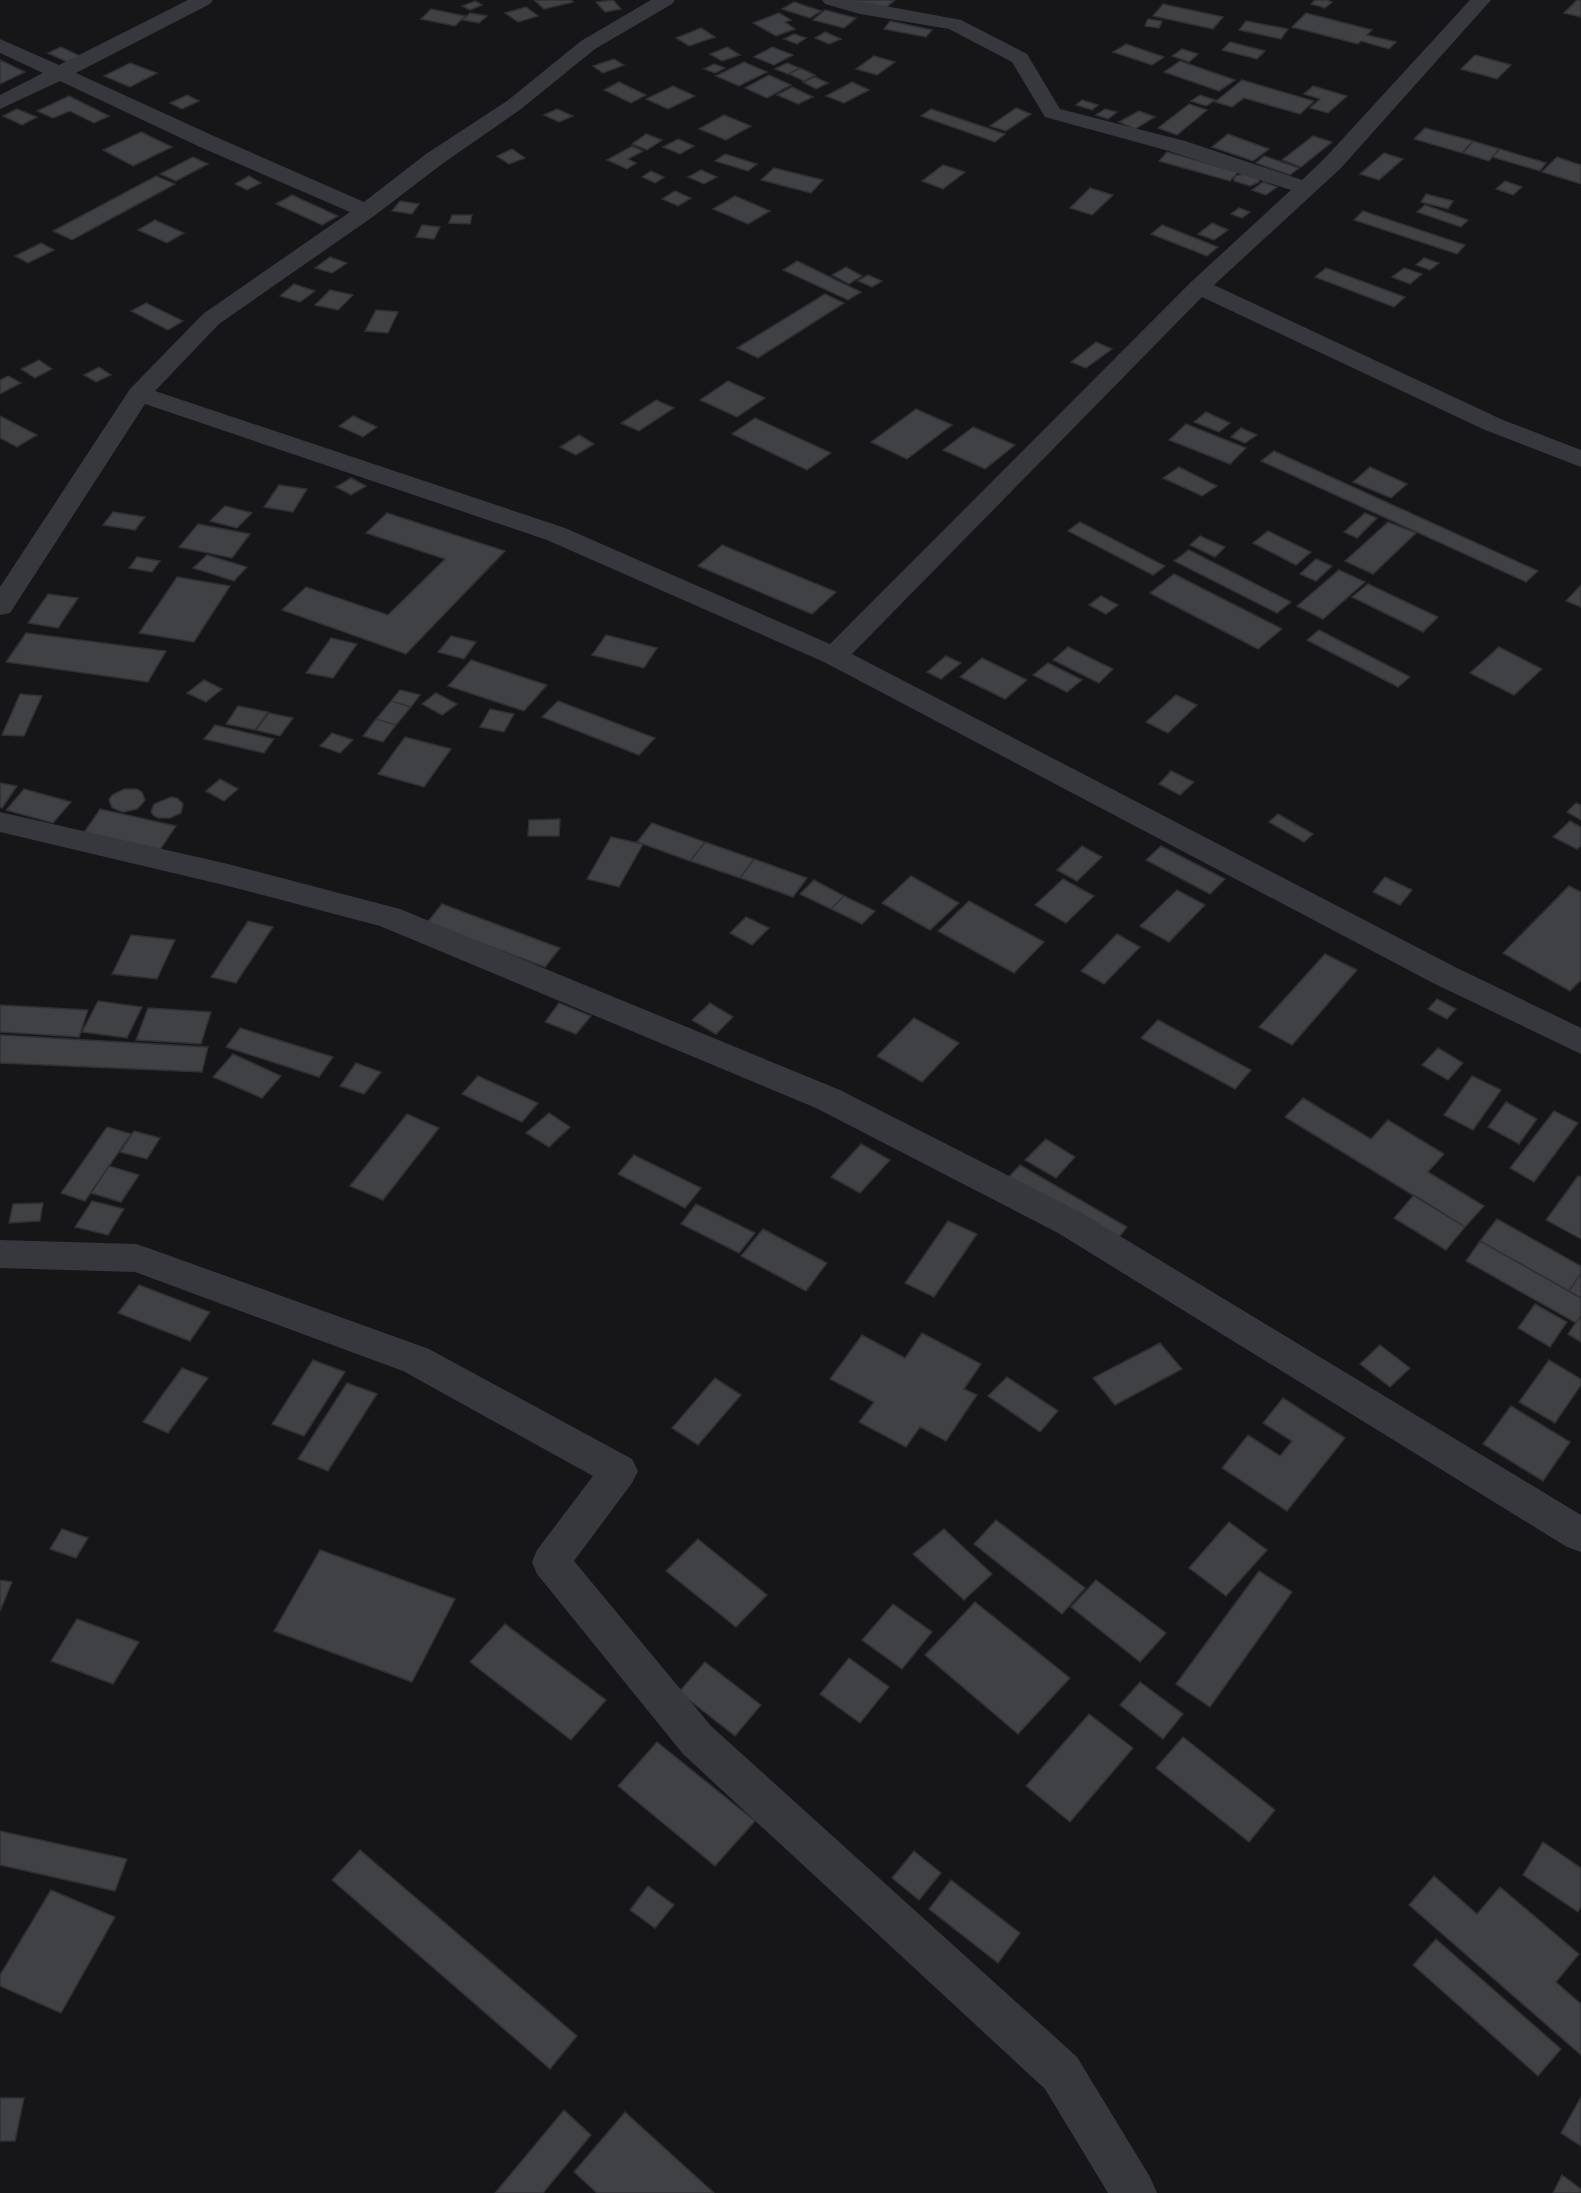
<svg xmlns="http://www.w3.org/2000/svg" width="1581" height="2193" font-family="Signika,sans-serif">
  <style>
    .building { fill: #404145; stroke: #303034; stroke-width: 1.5 }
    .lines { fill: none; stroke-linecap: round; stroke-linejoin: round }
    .minor { fill: #37383d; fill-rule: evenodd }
  </style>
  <rect width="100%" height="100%" fill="#161618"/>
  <!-- building -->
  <path class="building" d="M534,0H571L573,2L544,9Z
    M613,0L621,9L605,12L596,2Z
    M849,0H895L884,9Z
    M1315,0H1327L1332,2L1325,8L1311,4Z
    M1577,0H1581V17L1564,13Z
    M475,1L482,5L470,10L462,6Z
    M794,2L821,11L810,18L782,9Z
    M1163,4L1223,17L1213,29L1153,16Z
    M526,7L538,16L518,22L505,13Z
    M431,9L465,16L455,26L421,19Z
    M825,10L856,18L844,28L813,20Z
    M470,13L487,16L479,23L463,20Z
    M779,13L791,20L785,22L795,29L776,36L753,23Z
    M1306,13L1372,30L1367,35L1396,42L1389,49L1361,41L1358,44L1292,27Z
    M1148,19L1162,21L1159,28L1145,26Z
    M890,21L932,30L926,37L884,29Z
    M1246,21L1288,29L1281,39L1239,30Z
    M701,28L715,37L689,46L676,38Z
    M825,32L841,39L829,44L815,38Z
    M794,34L806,38L797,44L784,39Z
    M1230,42L1265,51L1257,59L1222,50Z
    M1126,44L1164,57L1152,65L1113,52Z
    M61,47L82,57L69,63L48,53Z
    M727,47L740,55L722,61L710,54Z
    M772,47L793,55L774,65L754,57Z
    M1182,49L1198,54L1189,62L1172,56Z
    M1475,55L1511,65L1497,79L1461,69Z
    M874,56L895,62L877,75L856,69Z
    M614,59L624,65L603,73L593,66Z
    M0,60L25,72L0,84Z
    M1180,61L1235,80L1219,91L1164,72Z
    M744,62L767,72L739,86L716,76Z
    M130,63L157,73L130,87L104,76Z
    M787,63L800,68L788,74L775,69Z
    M714,64L725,68L715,73L704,69Z
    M800,68L815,75L804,81L789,74Z
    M769,75L791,85L767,98L745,88Z
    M815,77L828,83L816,89L803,82Z
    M1242,80L1314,101L1300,114L1244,98L1232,107L1215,102Z
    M619,82L646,95L631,103L604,90Z
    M852,82L869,90L844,103L826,96Z
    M673,86L695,96L668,109L646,99Z
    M1313,86L1347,96L1328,113L1310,108L1320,99L1304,94Z
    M792,87L813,97L798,104L777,95Z
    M187,95L199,101L182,109L170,103Z
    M1200,95L1215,100L1206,106L1191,101Z
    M69,96L109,116L94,123L70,111L53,118L37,111Z
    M1082,100L1098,105L1092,110L1076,105Z
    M1189,104L1207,110L1177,135L1158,128Z
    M1016,108L1031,114L1006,131L990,126Z
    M17,109L37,117L22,125L3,116Z
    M557,109L573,116L559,122L544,115Z
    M931,109L1005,134L995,142L921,116Z
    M1105,109L1117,112L1108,119L1096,115Z
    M1139,111L1155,117L1135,129L1119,122Z
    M724,115L751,126L726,140L699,129Z
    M1425,128L1473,141L1462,153L1414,139Z
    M141,132L172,147L133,166L103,150Z
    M646,134L662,140L647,150L632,144Z
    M1228,134L1269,149L1253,161L1212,147Z
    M1313,136L1332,142L1301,167L1282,160Z
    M678,139L694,146L680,154L663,147Z
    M1473,141L1499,149L1489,161L1463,153Z
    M632,146L643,151L628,159L636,163L627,169L607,160Z
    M512,149L525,158L509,164L497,156Z
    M1500,149L1546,163L1540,171L1492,157Z
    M1167,152L1238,172L1230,181L1159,161Z
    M1384,153L1403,159L1379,180L1360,174Z
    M725,154L757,164L748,171L715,161Z
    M1264,156L1299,168L1290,175L1256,163Z
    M193,157L208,164L176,181L160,174Z
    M1557,157L1581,165V184L1542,172Z
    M943,165L965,172L943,189L922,181Z
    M774,168L823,180L811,193L761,180Z
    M701,170L717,177L704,184L688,177Z
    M651,171L664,177L655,183L642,177Z
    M1243,174L1259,179V182L1250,186L1234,181L1235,176Z
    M156,176L175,184L72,240L53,231Z
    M249,176L261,183L247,190L235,184Z
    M1505,181L1522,187L1513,195L1496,189Z
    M1263,182L1277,187L1266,195L1252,190Z
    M1090,188L1113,195L1092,215L1070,208Z
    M675,191L691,198L678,206L662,199Z
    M1426,194L1453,201L1448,209L1421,202Z
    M292,195L338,216L322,225L276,204Z
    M735,196L770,211L748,224L713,209Z
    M400,201L419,204L412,214L392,211Z
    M1425,205L1468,220L1461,227L1417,212Z
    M1239,208L1250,212L1242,218L1231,214Z
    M1363,211L1465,245L1457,254L1354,220Z
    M452,215H472L470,224L449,223Z
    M155,220L184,233L167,243L138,230Z
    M1212,223L1228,230L1214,240L1198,234Z
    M422,225L440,227L434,239L416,237Z
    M1162,225L1218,247L1207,256L1151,234Z
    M41,243L54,250L28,263L15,256Z
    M330,257L347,263L332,273L315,268Z
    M1424,258L1439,263L1430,270L1416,265Z
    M797,261L861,292L848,300L783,270Z
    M846,267L862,276L849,284L832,275Z
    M1326,268L1405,297L1394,307L1315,277Z
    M1404,268L1422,274L1410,284L1392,277Z
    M868,275L882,281L872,287L858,281Z
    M294,284L315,291L300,302L280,296Z
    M330,290L353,295L338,310L315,305Z
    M825,294L844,303L758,358L737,348Z
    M146,303L183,321L168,330L131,311Z
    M376,310L398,312L388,333L365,331Z
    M1096,342L1112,349L1086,368L1071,362Z
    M39,360L52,369L35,378L21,369Z
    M99,367L111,375L96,382L84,375Z
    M8,376L21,383L0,394V380Z
    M728,381L765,398L737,417L700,400Z
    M656,400L674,408L639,431L621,423Z
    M916,409L952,425L907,459L871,442Z
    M1206,412L1230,423L1219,432L1194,422Z
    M0,416L37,435L17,447L0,438Z
    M353,416L377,427L363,437L339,426Z
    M755,418L831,453L807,470L732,434Z
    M1186,424L1246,448L1230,464L1169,440Z
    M973,427L1015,445L985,469L943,450Z
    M1241,428L1257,435L1245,443L1231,437Z
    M579,435L594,444L576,455L560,447Z
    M1274,451L1538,571L1526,582L1261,461Z
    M1179,467L1217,486L1202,496L1163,478Z
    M1370,467L1407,484L1391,498L1353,482Z
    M351,478L366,486L351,495L336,487Z
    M279,485L307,489L293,512L264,507Z
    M225,506L252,513L237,528L210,521Z
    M113,512L145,517L135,530L103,525Z
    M387,513L505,551L406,654L282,610L306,587L388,615L445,559L366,533Z
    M1365,513L1377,518L1357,538L1344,532Z
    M1080,522L1165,566L1153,575L1068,531Z
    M1388,522L1416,533L1373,574L1345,561Z
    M198,524L250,534L232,558L179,547Z
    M1268,531L1311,552L1296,565L1253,543Z
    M1200,536L1225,547L1215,557L1190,545Z
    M722,545L836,592L812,614L698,566Z
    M1189,550L1291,602L1277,613L1174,561Z
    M207,555L247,567L234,581L193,568Z
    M137,557L160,561L152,572L129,568Z
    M1316,559L1332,566L1316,581L1300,574Z
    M1339,570L1365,582L1323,619L1297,606Z
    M1174,574L1282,629L1258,649L1150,593Z
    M177,577L230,586L194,642L139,633Z
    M1368,584L1438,617L1423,632L1352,597Z
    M1581,585V607L1566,601Z
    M48,594L78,598L58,628L28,623Z
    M1101,596L1118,605L1106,614L1089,605Z
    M1319,630L1410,677L1398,687L1307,640Z
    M26,633L166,651L148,682L6,662Z
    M606,635L657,648L644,668L592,655Z
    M451,636L476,642L464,659L438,652Z
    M331,638L357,644L333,678L306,673Z
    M1068,647L1113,669L1099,683L1053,660Z
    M1499,647L1542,669L1514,695L1470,673Z
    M946,656L961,663L941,679L927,672Z
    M982,658L1027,680L1005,699L960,677Z
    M471,660L547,685L524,711L448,686Z
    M1048,663L1082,680L1067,692L1033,675Z
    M204,680L222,689L206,702L187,693Z
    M400,690L420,695L411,707L391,701Z
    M436,693L457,704L442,715L422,704Z
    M20,694L42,696L24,736L2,735Z
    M1176,695L1197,705L1168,733L1146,722Z
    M391,701L411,707L396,725L376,719Z
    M558,701L655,738L639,755L542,717Z
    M238,706L268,712L255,730L226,724Z
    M490,709L514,714L504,732L480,727Z
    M269,713L293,718L280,736L256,730Z
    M376,719L396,725L383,742L363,736Z
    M215,725L274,739L264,753L204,739Z
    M332,733L353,740L340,753L320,746Z
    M405,737L451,749L424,787L378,774Z
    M1171,771L1194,782L1180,795L1159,784Z
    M220,779L238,789L224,801L206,791Z
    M0,783L17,786L2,808L0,807Z
    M24,789L71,802L53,823L6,810Z
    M124,789H137L142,792L145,800L141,805L137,809L123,812L112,808L109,800L112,795Z
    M171,797L177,798L183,804L181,813L170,818H158L154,816L151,812L154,804Z
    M1576,803L1581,805V820L1567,812Z
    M100,809L176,826L157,854L81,837Z
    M1278,814L1313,834L1304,842L1269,822Z
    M560,819L559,836H528L529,820Z
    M1570,821L1581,827V846L1577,849L1553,837Z
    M652,823L705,842L690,861L637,842Z
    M611,837L643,844L619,887L587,879Z
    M705,842L754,859L740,878L690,861Z
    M1082,846L1102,857L1077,881L1057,870Z
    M1161,846L1225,879L1210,894L1146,860Z
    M754,859L807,878L793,897L740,878Z
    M911,876L959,903L930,930L882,903Z
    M1385,877L1412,890L1400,905L1373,892Z
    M1063,879L1094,896L1066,923L1035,905Z
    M814,880L844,896L831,909L800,894Z
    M1569,886L1581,892V980L1570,991L1503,953Z
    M1177,890L1205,905L1169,942L1140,926Z
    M844,896L875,911L862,924L831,909Z
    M969,901L1044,942L1014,973L938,931Z
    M442,904L560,948L545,967L427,923Z
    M746,917L769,928L752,945L730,933Z
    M248,921L273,927L236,983L211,977Z
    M1117,934L1140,947L1104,984L1081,971Z
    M131,935L175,940L157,979L112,974Z
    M1325,954L1357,970L1292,1045L1259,1027Z
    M1437,999L1456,1009L1447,1019L1428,1009Z
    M98,1001L142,1007L127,1038L82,1032Z
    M559,1003L591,1016L576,1034L545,1022Z
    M710,1003L733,1017L716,1034L692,1020Z
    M0,1005L88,1010L79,1037L0,1032Z
    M148,1008L211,1012L201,1044L136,1040Z
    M914,1018L959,1043L922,1082L877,1056Z
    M1158,1020L1251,1070L1235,1089L1141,1038Z
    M240,1028L333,1057L319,1077L226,1047Z
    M0,1035L208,1047L202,1072L0,1063Z
    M1438,1048L1463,1063L1448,1080L1422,1065Z
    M233,1054L281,1076L262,1098L213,1077Z
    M356,1063L381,1072L364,1094L340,1086Z
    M478,1076L538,1103L522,1122L462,1094Z
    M1472,1076L1501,1090L1473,1130L1444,1115Z
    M1303,1098L1371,1139L1388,1120L1444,1154L1428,1172L1484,1206L1465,1227L1285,1117Z
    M1506,1102L1537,1119L1519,1144L1488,1127Z
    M1554,1111L1578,1123L1534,1182L1510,1168Z
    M549,1113L570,1127L549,1147L526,1133Z
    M407,1114L439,1128L383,1200L350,1186Z
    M107,1127L131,1134L85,1201L61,1193Z
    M134,1131L160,1138L147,1159L120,1152Z
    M1046,1139L1075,1157L1056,1178L1025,1160Z
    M861,1144L890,1160L860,1193L831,1177Z
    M634,1155L701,1188L685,1208L618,1174Z
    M1020,1165L1127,1227L1113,1245L1004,1182Z
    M109,1166L139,1175L121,1202L91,1193Z
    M1578,1176L1581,1177V1239L1546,1220Z
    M1414,1195L1465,1227L1446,1250L1394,1218Z
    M92,1201L124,1209L108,1235L75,1227Z
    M43,1203L40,1221L9,1223L13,1204Z
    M696,1204L755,1233L739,1253L681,1224Z
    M1497,1219L1581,1266V1273L1569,1291L1480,1241Z
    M948,1221L977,1234L934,1297L905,1283Z
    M763,1229L827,1263L806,1291L741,1256Z
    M1480,1241L1581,1298V1315L1576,1323L1466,1261Z
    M1581,1273V1298L1569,1291Z
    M139,1285L210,1312L190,1341L118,1313Z
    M1535,1304L1567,1322L1550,1347L1518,1328Z
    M1581,1315V1342L1568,1334Z
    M922,1333L981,1364L964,1389L977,1395L946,1441L920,1427L906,1447L859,1422L874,1402L830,1379L862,1335L905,1358Z
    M1160,1343L1182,1369L1115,1405L1093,1378Z
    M1380,1345L1410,1368L1390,1387L1360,1364Z
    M313,1360L345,1372L304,1436L272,1424Z
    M1549,1360L1581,1379V1385L1555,1423L1519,1402Z
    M182,1368L208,1378L168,1433L143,1422Z
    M1007,1377L1058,1411L1040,1432L988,1396Z
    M715,1378L741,1395L698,1445L672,1428Z
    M347,1383L377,1394L328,1471L298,1459Z
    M1283,1398L1345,1438L1287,1511L1222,1468L1248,1435L1280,1456L1292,1441L1263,1423Z
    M1511,1406L1570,1442L1543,1481L1483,1444Z
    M996,1520L1085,1588L1062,1614L974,1544Z
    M1229,1522L1267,1550L1226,1596L1189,1568Z
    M62,1529L88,1538L76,1558L50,1549Z
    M944,1529L992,1574L964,1600L913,1554Z
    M698,1539L767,1595L736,1627L666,1571Z
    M320,1550L455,1599L412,1682L274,1631Z
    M1259,1571L1292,1592L1210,1707L1176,1684Z
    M0,1580L12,1582L0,1611Z
    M1096,1580L1166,1633L1140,1662L1071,1607Z
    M975,1602L1070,1678L1018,1734L925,1655Z
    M893,1604L932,1632L902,1669L862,1640Z
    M77,1619L139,1642L113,1684L51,1661Z
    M505,1624L606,1700L571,1740L470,1662Z
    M849,1658L889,1687L860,1723L820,1694Z
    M705,1662L761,1705L735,1736L679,1692Z
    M1140,1682L1183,1714L1163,1739L1120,1705Z
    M1089,1714L1133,1748L1070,1822L1026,1786Z
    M1183,1737L1275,1810L1249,1842L1156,1768Z
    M657,1742L755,1821L715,1866L618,1786Z
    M0,1831L127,1859L115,1891L0,1865Z
    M1543,1842L1581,1868V1906L1578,1912L1523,1875Z
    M360,1850L577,2036L550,2069L332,1880Z
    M914,1851L941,1873L919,1900L892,1878Z
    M1434,1876L1477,1914L1500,1887L1579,1954L1556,1982L1581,2004V2055L1409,1905Z
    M951,1880L1020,1933L998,1963L929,1909Z
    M648,1886L674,1905L655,1928L630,1910Z
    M51,1890L115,1917L61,2013L0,1986V1975Z
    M1436,1939L1561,2049L1538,2076L1413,1965Z
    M1581,2097V2146L1561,2133Z
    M0,2098H24L15,2141H0Z
    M564,2110L591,2135L543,2193H495Z
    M625,2112L714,2193H597L574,2172Z
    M1562,2175L1581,2189V2193H1553Z"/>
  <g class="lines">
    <!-- minor -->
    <path class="minor" d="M188,0H213L210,4L76,73L216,137L364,202L426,154L507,101L581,41L651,0H675L672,4L595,49L521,109L442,164L374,216L219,324L155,391L565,528L830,644L1191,282L1291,190L1169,151L1045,117L1012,62L949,29L860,14L825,4L822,0H853L961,20L1027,54L1060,109L1185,141L1302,180L1325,158L1470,0H1491L1341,168L1214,285L1503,420L1581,450V467L1485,430L1202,297L852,654L1455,967L1581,1028V1054L1433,983L824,662L547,540L145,404L10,613L0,615V587L130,389L203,314L350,212L200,147L60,81L0,109V95L43,73L0,53V39L59,65Z
      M0,812L228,864L400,909L840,1090L1082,1213L1581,1515V1552L1567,1547L1058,1233L816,1108L380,926L228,886L0,832Z
      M0,1240L136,1244L148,1248L429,1349L632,1459L638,1471L632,1483L574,1561L711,1726L1077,2057L1150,2177L1157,2193H1108L1045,2089L683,1754L537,1574L532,1562L537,1550L593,1476L403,1371L135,1272L0,1268Z"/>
  </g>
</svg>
